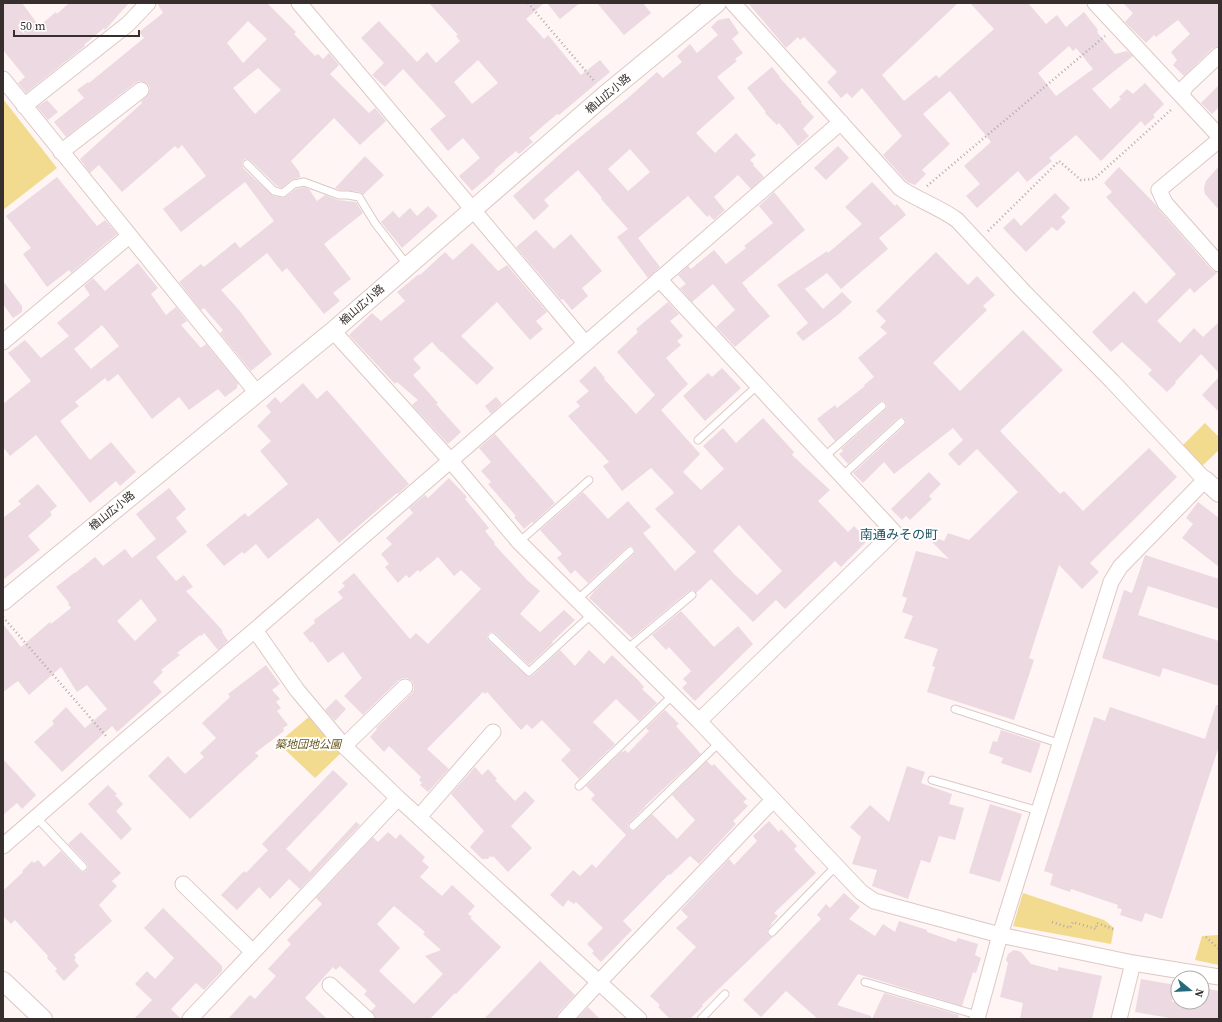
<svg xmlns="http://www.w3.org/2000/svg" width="1222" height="1022" font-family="'Source Serif 4','Noto Sans JP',serif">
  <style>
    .green { fill: #f2db8e }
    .building { fill: #edd9e1; fill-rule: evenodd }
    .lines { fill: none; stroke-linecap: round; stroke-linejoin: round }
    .service-casing { stroke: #ddc8c5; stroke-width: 9 }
    .minor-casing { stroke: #ddc8c5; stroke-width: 17 }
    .tertiary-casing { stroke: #ddc8c5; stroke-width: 20 }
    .path { stroke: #b3aaa9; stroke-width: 2.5; stroke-dasharray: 1 3; stroke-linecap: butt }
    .service { stroke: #fff; stroke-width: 7 }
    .minor { stroke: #fff; stroke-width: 15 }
    .tertiary { stroke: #fff; stroke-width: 18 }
    .labels { text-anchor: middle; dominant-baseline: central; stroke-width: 4; stroke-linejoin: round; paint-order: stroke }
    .street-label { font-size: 11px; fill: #372f2e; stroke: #fff }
    .park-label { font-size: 11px; font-style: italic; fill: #64541a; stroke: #fff }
    .quarter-label { font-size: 13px; fill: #1b525f; stroke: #fff }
  </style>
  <rect width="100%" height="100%" fill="#fef5f4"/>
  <!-- green -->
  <path class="green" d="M3,99L57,168L3,210Z
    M1205,423L1219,437V450L1201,467L1181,447Z
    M310,716L341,753L315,778L278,743Z
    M1023,893L1104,920L1114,928L1111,944L1013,926Z
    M1219,935V965L1195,960L1202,936Z"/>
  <!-- building -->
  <path class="building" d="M3,3H22L39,26L56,12L57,14L69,3H129L105,30L104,28L84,45L85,46L26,93L18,83L25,77L3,50Z
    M157,3H267L296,32L294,34L315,56L318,54L323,59L329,53L339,65L330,74L369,113L375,108L386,121L360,145L334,118L291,161L300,173L299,174L301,177L291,180L282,188L277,186L250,160L245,159L242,162L243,168L273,196L284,198L296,189L304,187L309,189L317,201L325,195L338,200L356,202L363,213L324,244L351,279L333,293L340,301L324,314L287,268L282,272L267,253L221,290L239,310L272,354L251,371L220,333L223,330L204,308L201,310L179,282L201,264L204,267L235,242L240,248L274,221L245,182L181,232L163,209L206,176L182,145L178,149L175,146L122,192L99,165L90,173L80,159L142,103L141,102L149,93L150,88L148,84L144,82L140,81L135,83L66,137L54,122L84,98L77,90L88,82L89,83L144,38L139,32L163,13ZM248,21L267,39L243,63L227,43ZM258,68L281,90L255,114L233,88Z
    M429,3H544L526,19L544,39L548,35L581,75L600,60L610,72L559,115L557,114L529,138L533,142L519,154L516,151L494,170L495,171L472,191L459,176L480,158L463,138L448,151L430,129L446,116L403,69L385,87L372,75L384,63L361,38L379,21L417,62L427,52L436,63L460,41L456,36L458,35ZM478,60L498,83L472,104L454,82Z
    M547,3H580L560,19Z
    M597,3H643L651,13L624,35Z
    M748,3H958L882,75L904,101L936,75L939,78L994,29L970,3H1028L1046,24L1057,15L1066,27L1084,12L1098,30L1097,32L1115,54L1127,51L1133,56L1092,89L1110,109L1121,99L1119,97L1127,89L1133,94L1145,83L1164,104L1153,115L1155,117L1145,126L1141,121L1101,161L1076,135L1049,158L1052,161L1027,182L1018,171L977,208L966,196L980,184L964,166L991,142L950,91L923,114L950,144L922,170L926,174L915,185L907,182L883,155L902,136L862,88L852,98L847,93L841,98L827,82L837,72L804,37L800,40L798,37L786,48ZM1069,46L1073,51L1076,48L1093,69L1056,96L1038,73Z
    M1123,3H1219V46L1213,48L1184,76L1173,65L1177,60L1171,52L1190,34L1178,20L1156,37L1154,35L1146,43L1125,22L1133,13Z
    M729,18L739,33L732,39L743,53L735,59L737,61L717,77L735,98L696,133L715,153L736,133L756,155L750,160L754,164L753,165L764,177L751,189L738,175L714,197L725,210L714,220L709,215L707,217L688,196L638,238L660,267L648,278L617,237L628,229L601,199L602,198L578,170L544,200L549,206L534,220L513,196L568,147L628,98L657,72L663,78L682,62L677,56L690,44L697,53L718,35L711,27L718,20ZM630,149L650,172L628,191L608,169Z
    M772,67L780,77H779L802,102L801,103L814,117L803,129L809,136L798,146L779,123L777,125L765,113L766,112L747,88Z
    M1219,85V107L1212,114L1201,103Z
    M47,100L58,112L48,120L37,107Z
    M838,146L849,158L826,180L814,168Z
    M365,156L384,175L363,195L360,192L340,190L335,188Z
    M1219,166V210L1205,194L1204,188L1206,181Z
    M1119,167L1156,205L1159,210L1212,270L1217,273L1194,293L1190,288L1157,321L1180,343L1194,328L1203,337L1219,322V373L1201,354L1175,382L1176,383L1167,392L1148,374L1152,370L1122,342L1111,352L1092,332L1134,291L1146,304L1176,274L1106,197L1112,192L1104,183Z
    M57,177L97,226L105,220L117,234L71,273L69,270L47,287L23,254L31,248L6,216Z
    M872,182L895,206L897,204L906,215L879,238L888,249L841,289L827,273L805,289L823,309L842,292L852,302L839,314L803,341L796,333L808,323L777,285L827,251L828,253L862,224L845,207Z
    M774,192L805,230L742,283L748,290H747L770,316L735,347L716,327L735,310L713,284L692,302L680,288L686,284L678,275L688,266L691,269L714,250L726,264L746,248L744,246L773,223L759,206Z
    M1055,193L1070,208L1061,217L1066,222L1057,231L1052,227L1026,252L1003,228L1014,218L1021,226Z
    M428,206L438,216L402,248L381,222L393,211L399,218L410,208L417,216Z
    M536,230L554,249L571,234L602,271L582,288L588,296L572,310L563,299L561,300L516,247Z
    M472,243L498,271L507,265L547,312L536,321L543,329L530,340L497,302L461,336L494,368L477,385L442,352H441L432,342L413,359L421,368L413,375L438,403L436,404L461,432L448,444L412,405L418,400L397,382L395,384L349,335L372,313L381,321L405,301L397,292L419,274L420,275L445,252L453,260Z
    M936,252L968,285L977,276L995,295L983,306L987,310L933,363L960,391L1023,330L1063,370L1000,431L1060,494L1064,491L1083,511L1149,448L1177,477L1090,563L1099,572L1082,589L1059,565L1029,658L1034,660L1014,720L927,692L935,667L932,666L938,649L904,638L913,616L902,612L907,598L902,596L916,551L949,559L924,534L944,541L948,533L969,540L1018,492L977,449L959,466L948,454L963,440L953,428L894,474L884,462L863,483L853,473L904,426L906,423L905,419L902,417L898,418L848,464L839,454L843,451L841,449L885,410L887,407L886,403L883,401L879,402L835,441L817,419L835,405L837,408L865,386L864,385L874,377L858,358L887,333L880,327L886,321L876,311Z
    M138,263L158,288L151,294L166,315L176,307L187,321L181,325L201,348L206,344L238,383L237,388L225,397L218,389L189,410L179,397L152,419L118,374L108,382L105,378L75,402L79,406L60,421L90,460L111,442L136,472L120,486L116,481L90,503L36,435L10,456L3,447V404L31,381L8,353L25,340L41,358L69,336L57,323L90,295L84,286L93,278L105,291ZM102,325L119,346L91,369L74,349Z
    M3,281L22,306V312L13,318L3,304Z
    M668,302L679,314L670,321L683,336L677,341L681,345L666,358L688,384L661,410L700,454L683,472L701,490L724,469L703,446L723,428L736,443L763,418L794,452L792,455L830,490L818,501L848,532L854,526L868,540L841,567L835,561L785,609L776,600L753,622L711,579L696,593L693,590L689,591L632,638L589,598L595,590L633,555L635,552L634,548L631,546L627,547L588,583L575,570L571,574L557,558L562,554L540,530L583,492L608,519L628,501L651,527L643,533L675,571L696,552L655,509L674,493L672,490L651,468L622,491L603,466L609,462L568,416L580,406L576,402L589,391L579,381L595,366L605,378L604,379L636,414L655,395L617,352L638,332L636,329ZM739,525L782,571L757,595L735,575L713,551Z
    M722,368L741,388L705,421L683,396L708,373L712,377Z
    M1219,377V412L1202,395Z
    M303,383L317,399L327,390L409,484L398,494L397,493L339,543L318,518L268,559L256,544L244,554L242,552L224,566L206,545L245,513L248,517L288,484L260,451L271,441L257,426L271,412L266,406L275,397L281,403Z
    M496,397L502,404L491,414L485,406Z
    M495,434L555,503L533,523L532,522L524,529L514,517L516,516L488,484L491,482L481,471L491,462L479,448Z
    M929,472L941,484L929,496L932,499L910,520L906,516L902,520L891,509Z
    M449,478L467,497L465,499L489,528L485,531L495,543L494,544L528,581L540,591L520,614L540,632L564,610L575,620L552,642L553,643L529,665L495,633L491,632L488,634L487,638L489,641L528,677L532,676L560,650L575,666L589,650L604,664L612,655L638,680L644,687L642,689L657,703L639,721L616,699L593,722L615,744L579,779L561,760L571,750L542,720L532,729L527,724L521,730L487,692L485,694L483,692L427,749L449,769L428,792L420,785L422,783L419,780L421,777L389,746L384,752L370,737L377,729L376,728L412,693L414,690V685L412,681L407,678H403L399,680L363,715L344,696L362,678L343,652L328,663L312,641L311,643L303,633L315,623L314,620L343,598L338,592L345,586L342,583L354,573L410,639L416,633L428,644L481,589L461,570L454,576L438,557L420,572L418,570L409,578L406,575L398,583L385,567L389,564L381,554L392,544L386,538L413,513L409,508L425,495L428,498Z
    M38,484L57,506L50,512L52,515L28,536L40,550L3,580V518L21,504L18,501Z
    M169,488L186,509L176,518L187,532L156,557L176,581L184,575L193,587L186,591L223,631L222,632L228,641L218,650L204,633L201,636L200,635L177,653L180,655L161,670L163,672L153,682L162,692L117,732L112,726L62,772L34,742L54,724L52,721L66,707L85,728L107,709L87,685L77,692L61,667L29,695L18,681L3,692V624L21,647L50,622L51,624L71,608L68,604L69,603L56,587L74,573H75L95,557L103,566L125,549L132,558L156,539L136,514ZM141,599L157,620L135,641L117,621Z
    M1198,502L1219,518V567L1182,538L1193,524L1186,518Z
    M1145,555L1219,579V609L1148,586L1138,615L1219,641V686L1163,668L1160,677L1102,658L1124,590L1132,593Z
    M681,611L714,647L738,626L753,644L695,701L682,688L687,683L683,679L691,671L669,647L666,650L652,635Z
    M266,665L280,684L272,690L280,699L276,702L281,708L277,711L288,725L283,728L284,731L255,753L259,756L190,819L148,776L168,756L185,774L204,757L200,753L216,738L202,723L230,697L228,694Z
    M336,699L346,709L335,721L325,710Z
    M1216,705H1219V746L1162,919L1145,913L1142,922L1120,915L1122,909L1117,908L1118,905L1071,889L1070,892L1050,885L1053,874L1044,871L1094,717L1105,721L1110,707L1205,739Z
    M665,710L679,724L676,726L701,754L645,806V807L629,823L628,827L629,829L632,831L636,830L652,814L677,839L695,820L672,795L707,761L712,766L714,764L747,799L743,802L748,806L733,821L736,824L699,864L690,856L670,875L669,874L623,921L632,930L601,962L592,953L594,951L587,944L603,928L576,902L574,904L568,900L563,907L550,895L573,870L580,876L592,864L596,868L626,835L591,799L595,795L586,786L622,751L623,752L625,750L628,753L649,731L646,728Z
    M1001,730L1041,743L1031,773L1001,763L1003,758L989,753L993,741L997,742Z
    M3,759L36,795L22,809L17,803L3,815Z
    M907,766L925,772L921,783L952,794L949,804L964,808L955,840L939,836L930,863L921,860L908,899L872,886L877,870L852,864L861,837L850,827L870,805L889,822Z
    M475,767L482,775L488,769L497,779L495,780L515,801L525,791L535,801L511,826L532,848L508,872L493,856L492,858L490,856L488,859H482L470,847L484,831L451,794Z
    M333,770L348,784L286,849L310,872L356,822L360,825L300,889L289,879L270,899L259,887L237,910L221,895L244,871L246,873L268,850L262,844Z
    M108,785L117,794L115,795L123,804L116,811L132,829L121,840L88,804Z
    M990,804L1022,814L1000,882L969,873Z
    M769,821L779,832L781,829L797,846L794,849L816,873L774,913L778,916L771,924H772L767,931L769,936H774L702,1005L703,1006L690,1019H670L658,1007L660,1005L650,996L696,947L676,928L688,917L681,910L729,859L734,865L757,841L753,836Z
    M81,832L121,873L112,881L117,886L99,905L112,921L74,955L76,958L74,960L79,966L64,981L55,971L57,969L47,958L48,956L15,920L11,924L3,916V891L23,872L22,871L32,861L34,863L38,860L44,867L61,851L80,871L84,872L86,871L88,868L87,864L68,844Z
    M388,832L396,839L400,834L425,857L422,861L429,867L420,877L442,896L452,885L475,906L468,914L472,917L470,918L501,947L456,994L455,993L430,1019H376L371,1011L376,1006L364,994L367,991L340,966L336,970L333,967L305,998L327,1019H228L250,995L255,999L276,976L268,969L291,944L287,940L322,904L316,898L373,837L378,842ZM394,906L425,932L423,934L441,950L425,956L443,974L414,1004L379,971L400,948L377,924Z
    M844,893L860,907L849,919L875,936L883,924L895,932L899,921L927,930V932L956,942L958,938L978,944L975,955L981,958L976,973L973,972L962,1006L858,974L837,1005L871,1016V1019H818L786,991L761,1017L743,1000L821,919L817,915L826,904L830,908Z
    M163,908L222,966V971L204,990L196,983L171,1009L181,1019H134L152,1000L135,984L147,971L155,979L174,958L144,928Z
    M1014,950L1021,952L1031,964L1058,971V967L1102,976L1092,1019H1020L1023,1003L1000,997L1008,963L1006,960L1008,954Z
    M540,961L575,995L558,1013L556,1019H484Z
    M1141,979L1175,985L1172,1002H1202V988L1219,991V1019H1175L1135,1012Z
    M884,993L959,1015L958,1019H872Z
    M588,1007L600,1019H577Z"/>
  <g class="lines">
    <defs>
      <path id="service" d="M247,164L274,191L283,193L294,184L304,182L339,195H348L359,197L375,223L408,266
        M698,440L758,385
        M824,457L882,406
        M842,476L901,422
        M519,542L589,480
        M577,600L630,551
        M492,637L529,672L592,614
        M627,649L692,595
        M955,709L1061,744
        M932,780L1039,811
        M579,786L673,695
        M36,817L83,867
        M633,826L719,743
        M772,932L836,866
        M865,982L977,1015
        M701,1019L725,994"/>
      <path id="minor" d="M299,3L585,343
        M733,3L900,188C918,200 939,207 957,220L1025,293L1112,381L1205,480L1120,567L1111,582L1000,935L977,1019
        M1095,3L1219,136
        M3,79L257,393
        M1181,95L1186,86L1219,55
        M24,106L128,24L148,3
        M1219,140L1159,190L1165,203L1219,264
        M61,152L141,90
        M659,279L894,532L699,721
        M333,331L450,460L519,542L699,721L861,892L874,901L1000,935L1133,963L1219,977
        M3,342L129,236
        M255,630L297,690L344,746L398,798L639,1019
        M344,746L405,687
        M419,817L493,732
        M3,846L117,747L255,630L841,122
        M183,884L253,952
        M330,985L367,1019
        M190,1019L398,798
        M565,1019L599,982L773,800
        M1119,1019L1133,963"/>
      <path id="tertiary" d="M1205,480L1219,493
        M3,601L333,331L605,95L717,3
        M3,981L43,1019"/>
    </defs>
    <!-- service casing -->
    <use href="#service" class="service-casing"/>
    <!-- minor casing -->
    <use href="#minor" class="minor-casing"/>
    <!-- tertiary casing -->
    <use href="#tertiary" class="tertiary-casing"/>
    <!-- path -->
    <path class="path" d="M528,3L595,82
      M927,186L1105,36
      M988,231L1059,161L1081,180L1094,179L1172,109
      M3,617L106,736
      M1052,922L1070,928L1073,922L1096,929L1097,923L1113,929
      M1206,937L1219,949"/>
    <!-- service -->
    <use href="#service" class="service"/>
    <!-- minor -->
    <use href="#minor" class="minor"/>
    <!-- tertiary -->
    <use href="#tertiary" class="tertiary"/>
  </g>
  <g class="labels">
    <!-- street labels -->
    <g class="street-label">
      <text transform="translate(608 94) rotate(-40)">楢山広小路</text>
      <text transform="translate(362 305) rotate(-41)">楢山広小路</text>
      <text transform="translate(112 511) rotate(-39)">楢山広小路</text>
    </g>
    <!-- park labels -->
    <g class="park-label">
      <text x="308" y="744">築地団地公園</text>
    </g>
    <!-- quarter labels -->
    <g class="quarter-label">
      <text x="899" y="534">南通みその町</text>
    </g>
  </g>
  <!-- border -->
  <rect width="1222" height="1022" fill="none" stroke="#372f2e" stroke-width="8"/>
  <!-- north arrow -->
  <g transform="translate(1190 990) rotate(108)"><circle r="19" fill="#ffffff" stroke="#afacab"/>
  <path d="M0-3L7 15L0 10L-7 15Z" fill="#25697a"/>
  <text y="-6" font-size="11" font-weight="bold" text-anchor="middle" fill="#372f2e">N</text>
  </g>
  <!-- scale -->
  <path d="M14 30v6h125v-6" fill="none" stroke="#372f2e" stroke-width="2"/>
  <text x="20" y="30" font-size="12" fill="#372f2e" stroke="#ffffff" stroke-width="3" paint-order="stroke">50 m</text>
</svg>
